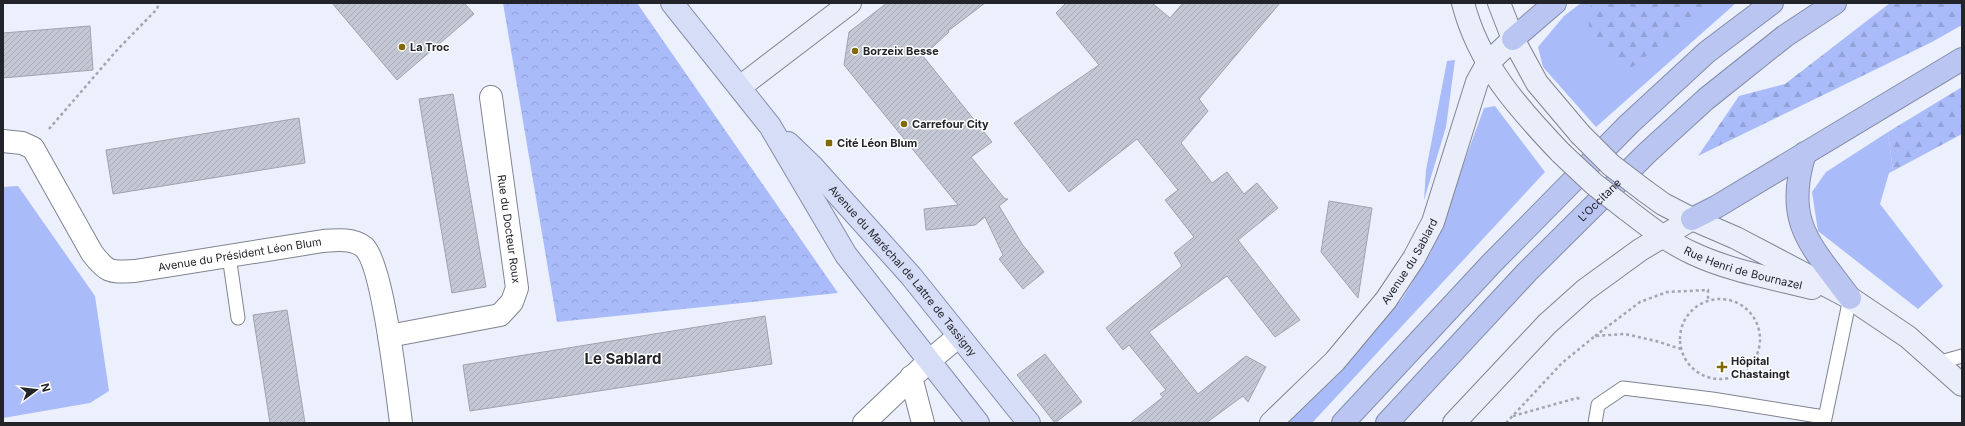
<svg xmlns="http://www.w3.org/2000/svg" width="1965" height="426" font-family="Inter,sans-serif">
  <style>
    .grass { fill: #aabbfa }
    .forest { fill: url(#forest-firs) }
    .park { fill: url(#park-crowns) }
    .building { fill: url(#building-hatch); stroke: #9fa2af }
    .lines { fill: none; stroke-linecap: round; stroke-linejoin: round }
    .lane-casing { stroke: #808490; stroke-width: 15 }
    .street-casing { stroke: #808490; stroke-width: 24 }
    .secondary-casing { stroke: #808490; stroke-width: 24 }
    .primary-casing { stroke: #858dab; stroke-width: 24 }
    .highway-casing { stroke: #858dab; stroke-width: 24 }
    .path { stroke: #a3a6b0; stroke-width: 2.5; stroke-dasharray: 3 3; stroke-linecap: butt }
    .lane { stroke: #fff; stroke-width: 13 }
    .street { stroke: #fff; stroke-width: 22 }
    .secondary { stroke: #eaeefb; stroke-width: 22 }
    .primary { stroke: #d6ddf7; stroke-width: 22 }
    .highway { stroke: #bac6f1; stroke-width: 22 }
    .secondary-bridge-casing { stroke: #808490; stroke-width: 24; stroke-linecap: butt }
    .secondary-bridge { stroke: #eaeefb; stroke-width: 22 }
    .poi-dot { fill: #826902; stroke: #fefefe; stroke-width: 1.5 }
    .labels { text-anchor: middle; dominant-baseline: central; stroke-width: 3; stroke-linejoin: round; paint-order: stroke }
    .poi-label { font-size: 11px; font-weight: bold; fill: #232429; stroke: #fefefe; text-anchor: start }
    .street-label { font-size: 11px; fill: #232429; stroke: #fefefe }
    .district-label { font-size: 15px; font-weight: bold; fill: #232429; stroke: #fefefe }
  </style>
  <defs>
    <pattern id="forest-firs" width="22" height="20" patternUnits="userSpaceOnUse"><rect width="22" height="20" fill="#aabbfa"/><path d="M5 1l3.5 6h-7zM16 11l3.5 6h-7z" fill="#92a1d6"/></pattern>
    <pattern id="park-crowns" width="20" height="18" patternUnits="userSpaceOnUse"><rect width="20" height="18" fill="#aabbfa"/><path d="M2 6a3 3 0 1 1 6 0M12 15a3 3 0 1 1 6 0" fill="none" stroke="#92a1d6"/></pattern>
    <pattern id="building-hatch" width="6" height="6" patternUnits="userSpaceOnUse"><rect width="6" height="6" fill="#c4c8d5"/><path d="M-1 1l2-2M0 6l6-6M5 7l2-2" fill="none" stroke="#a8acb7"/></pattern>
  </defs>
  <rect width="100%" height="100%" fill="#ecf0fd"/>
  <!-- grass -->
  <path class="grass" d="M1581,3H1736L1596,127L1543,67L1538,47L1564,16Z
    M1455,60L1446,127L1424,200L1426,170L1447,61Z
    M1495,106L1545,172L1312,423H1287L1369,338L1402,299L1431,252L1484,108Z
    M1888,132L1893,171L1889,173L1880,204L1943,286L1918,309L1818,231L1812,192L1826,172Z
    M18,186L95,296L109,391L90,403L3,418V187Z"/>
  <!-- forest -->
  <path class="forest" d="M1594,3H1713L1625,73L1588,38L1590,7Z
    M1890,3H1962V25L1932,42L1698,156L1739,96L1785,84Z
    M1962,87V134L1893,171L1888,132Z"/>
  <!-- park -->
  <path class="park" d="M503,3H637L838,293L557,322Z"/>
  <!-- building -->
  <path class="building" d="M332,3H464L474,14L397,80Z
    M887,3H985L948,31L949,32L923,56L992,142L971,157L1005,199H1008L999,206L1022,244L1044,272L1023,289L999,259L1003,255L985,217L975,225L926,230L924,209L958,205L844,65L849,32Z
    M1066,3H1152L1170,18L1183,3H1280L1199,99L1208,111L1181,143L1212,183L1227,172L1244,194L1257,183L1278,208L1238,240L1300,320L1275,337L1227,276L1149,332L1198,394L1246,356L1266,367L1248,402L1243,396L1206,423H1130L1163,397L1160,394L1166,390L1129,345L1123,350L1106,328L1182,266L1174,253L1194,237L1165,200L1178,190L1137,139L1069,192L1014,123L1099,65L1056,13Z
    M90,26L93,70L3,78V33Z
    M453,94L486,287L452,293L419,99Z
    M299,118L305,163L113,194L106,150Z
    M1329,201L1372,208L1358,298L1321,252Z
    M287,310L305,423H270L253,315Z
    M765,316L772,364L470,411L463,365Z
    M1045,354L1082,402L1055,423L1017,375Z"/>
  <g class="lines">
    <defs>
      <path id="lane" d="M229,256L238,318
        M1937,363L1962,356
        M1595,423L1598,405L1623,388L1712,399L1824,417
        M1824,423L1850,298"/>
      <g id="street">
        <path id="s1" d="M3,141L22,143L33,148L92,253C108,274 111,272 135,271L323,241C336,240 353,238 364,247C383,265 397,392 401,423"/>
        <path d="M389,336L500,315L512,302L517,288L491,97"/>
        <path d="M911,377L923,423"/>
        <path d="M864,423L929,361L959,336"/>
      </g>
      <g id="secondary">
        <path d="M1463,3C1479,65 1518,108 1561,153"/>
        <path d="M1499,3L1513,39L1537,83L1580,134"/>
        <path d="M740,87L850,3"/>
        <path d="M1645,191L1663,204L1692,219L1736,238L1850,298L1908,337L1962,385"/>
        <path id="s2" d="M1626,209C1647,225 1668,242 1692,253C1730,271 1772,278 1812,288"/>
        <path id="s3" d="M1271,423L1335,361L1386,300L1414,258L1433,222L1477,82L1487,64L1513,39"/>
        <path d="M1454,423L1547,324L1585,290L1640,250L1692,219"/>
      </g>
      <g id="primary">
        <path d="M672,3L770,126L846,255L978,423"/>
        <path id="s4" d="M788,143L813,167L911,276L1029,423"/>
      </g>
      <g id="highway">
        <path d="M1513,39L1555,3"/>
        <path d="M1805,153C1783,223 1811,245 1850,298"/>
        <path d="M1692,219L1716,207L1962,59"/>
        <path d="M1343,423L1491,264L1629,124L1707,52L1772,3"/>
        <path id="s5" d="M1387,423L1527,272L1648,152L1706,99L1785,36L1835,3"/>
      </g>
    </defs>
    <!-- lane casing -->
    <use href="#lane" class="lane-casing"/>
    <!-- street casing -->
    <use href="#street" class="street-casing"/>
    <!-- secondary casing -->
    <use href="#secondary" class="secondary-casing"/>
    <!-- primary casing -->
    <use href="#primary" class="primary-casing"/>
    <!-- highway casing -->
    <use href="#highway" class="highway-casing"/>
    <!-- path -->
    <path class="path" d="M49,129L118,49L157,9L159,3
      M1680 339a40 40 0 1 1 80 0a40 40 0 1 1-80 0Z
      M1595,336L1640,302L1667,292L1708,290V300
      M1513,416L1577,398L1580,399
      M1506,423L1562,363L1595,336L1625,334L1656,341L1681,349"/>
    <!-- lane -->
    <use href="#lane" class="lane"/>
    <!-- street -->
    <use href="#street" class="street"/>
    <!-- secondary -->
    <use href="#secondary" class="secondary"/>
    <!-- primary -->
    <use href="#primary" class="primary"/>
    <!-- highway -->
    <use href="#highway" class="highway"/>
    <defs>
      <path id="secondary-bridge" d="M1580,134L1611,165L1645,191
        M1561,153L1594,184L1626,209"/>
    </defs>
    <!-- secondary-bridge casing -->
    <use href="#secondary-bridge" class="secondary-bridge-casing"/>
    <!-- secondary-bridge -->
    <use href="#secondary-bridge" class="secondary-bridge"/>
  </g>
  <!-- markers -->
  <g class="poi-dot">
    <circle cx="402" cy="47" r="4"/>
    <circle cx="855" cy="51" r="4"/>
    <circle cx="904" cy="124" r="4"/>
    <rect x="825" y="139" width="8" height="8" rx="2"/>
    <path d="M1720 361h4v4h4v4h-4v4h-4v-4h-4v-4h4z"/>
  </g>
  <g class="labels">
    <!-- poi labels -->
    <g class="poi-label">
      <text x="410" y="47">La Troc</text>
      <text x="863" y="51">Borzeix Besse</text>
      <text x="912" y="124">Carrefour City</text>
      <text x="837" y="143">Cité Léon Blum</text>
      <text x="1731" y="361">Hôpital<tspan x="1731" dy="13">Chastaingt</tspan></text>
    </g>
    <!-- street labels -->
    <g class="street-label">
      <text stroke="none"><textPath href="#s5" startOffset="308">L'Occitane</textPath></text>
      <text transform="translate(509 229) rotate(82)">Rue du Docteur Roux</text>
      <text stroke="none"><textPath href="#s1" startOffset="308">Avenue du Président Léon Blum</textPath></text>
      <text stroke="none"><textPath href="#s3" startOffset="214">Avenue du Sablard</textPath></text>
      <text stroke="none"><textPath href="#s2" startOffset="133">Rue Henri de Bournazel</textPath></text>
      <text stroke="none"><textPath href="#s4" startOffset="172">Avenue du Maréchal de Lattre de Tassigny</textPath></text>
    </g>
    <!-- district labels -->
    <g class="district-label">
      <text x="623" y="358">Le Sablard</text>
    </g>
  </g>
  <!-- border -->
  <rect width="1965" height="426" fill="none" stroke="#232429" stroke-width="8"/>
  <!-- north arrow -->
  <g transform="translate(36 390) rotate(75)" stroke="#fefefe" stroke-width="3" paint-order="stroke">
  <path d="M0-3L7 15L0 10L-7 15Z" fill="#232429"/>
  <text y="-6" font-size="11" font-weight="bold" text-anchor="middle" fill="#232429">N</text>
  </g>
</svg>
